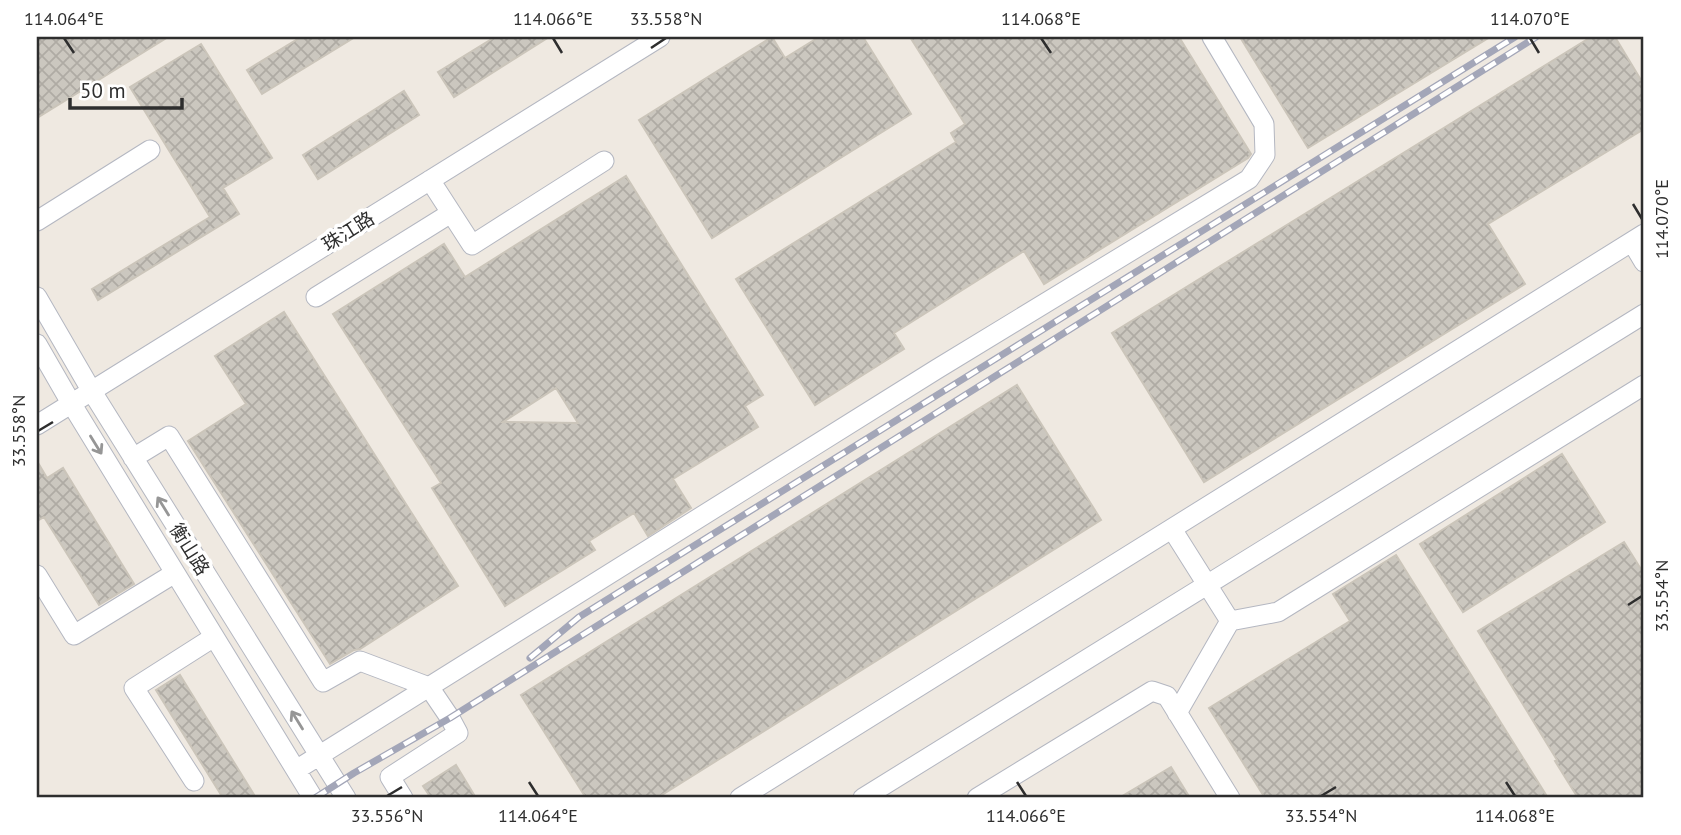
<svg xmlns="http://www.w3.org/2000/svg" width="1681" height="835" font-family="'PT Sans','Noto Sans SC',sans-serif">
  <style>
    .building { fill: url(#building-cross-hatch); stroke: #cbc5ba; stroke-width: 2; fill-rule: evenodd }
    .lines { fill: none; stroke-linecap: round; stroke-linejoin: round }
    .minor-casing { stroke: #b4b7c1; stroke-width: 21 }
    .minor { stroke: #fff; stroke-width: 19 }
    .rail-casing { stroke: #a3a6b8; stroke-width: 7 }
    .rail { stroke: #fff; stroke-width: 4.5; stroke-dasharray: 13; stroke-linecap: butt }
    .oneway { stroke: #969696 }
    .ticks { fill: none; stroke: #2e2e2e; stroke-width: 2.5 }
    .labels { text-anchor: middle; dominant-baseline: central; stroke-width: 7; stroke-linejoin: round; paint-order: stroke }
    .street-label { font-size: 19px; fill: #2e2e2e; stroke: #fff }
    .neatline { fill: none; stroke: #2e2e2e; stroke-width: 2.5 }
    .ticks-label { font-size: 18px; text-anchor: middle; fill: #2e2e2e }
  </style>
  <defs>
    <pattern id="building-cross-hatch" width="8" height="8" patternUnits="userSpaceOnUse" patternTransform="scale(1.75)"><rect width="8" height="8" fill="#cbc7bf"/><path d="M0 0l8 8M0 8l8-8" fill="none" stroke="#afaba4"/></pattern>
  </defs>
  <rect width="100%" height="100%" fill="#efe9e1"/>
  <!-- building -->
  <path class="building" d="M37,37H168L37,118Z
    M301,37H355L262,94L247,70Z
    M495,37H549L454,97L438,72Z
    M772,37L785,58L819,37H863L911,114L712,238L639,120Z
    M910,37H1179L1251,154L1248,158L1044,284L1024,251L894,333L904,349L815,405L736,279L956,142L951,133L965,124Z
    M1240,37H1490L1308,148Z
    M1591,37H1615L1644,85V129L1488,224L1525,284L1204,482L1112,333Z
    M201,44L272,158L223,188L239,214L98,300L92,289L210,217L130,87Z
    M404,91L419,115L318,179L303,155Z
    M626,176L763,395L745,406L758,427L673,479L691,508L648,536L634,513L589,541L595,550L505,606L432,488L441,483L333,314L444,244L465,277ZM556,388L578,423L503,422Z
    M284,312L458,586L360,649L354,650L330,664L188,441L246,404L215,356Z
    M1017,385L1101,520L657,798H586L521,695Z
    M1562,454L1605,522L1463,612L1420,544Z
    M37,461L47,478L63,468L134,584L99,605L44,517L37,521Z
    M1624,542L1644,574V798H1578L1555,761L1557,760L1478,631Z
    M1396,555L1548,798H1265L1209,708L1350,621L1333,594Z
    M180,675L256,798H223L156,690Z
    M456,765L476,798H431L423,786Z
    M1171,767L1190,798H1119Z"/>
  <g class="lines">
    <defs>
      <path id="minor" d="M430,180L472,245L604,161
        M37,221L150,150
        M1632,242L1644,262
        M37,297L91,390L346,798
        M316,297L451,213
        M37,344L71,403L313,798
        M37,425L660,37
        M133,458L169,436L323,682L360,661L429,687L450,718L458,733L390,777L403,798
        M1172,529L1230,621L1177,713
        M37,575L74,635L175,573
        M1230,621L1278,612L1644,385
        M296,770L937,369L1249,179L1265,155L1264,124L1212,37
        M194,781L134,688L214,637
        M740,798L1644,234
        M863,798L1644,314
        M977,798L1152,691L1167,696L1230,798"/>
    </defs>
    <!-- minor casing -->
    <use href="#minor" class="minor-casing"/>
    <!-- minor -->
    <use href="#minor" class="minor"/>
    <defs>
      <path id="rail" d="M530,658L579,617L1515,37
        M315,798L354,773L450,718L1536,37"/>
    </defs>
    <!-- rail casing -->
    <use href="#rail" class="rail-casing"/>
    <!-- rail -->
    <use href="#rail" class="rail"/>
  </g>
  <!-- one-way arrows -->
  <defs><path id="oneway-shaft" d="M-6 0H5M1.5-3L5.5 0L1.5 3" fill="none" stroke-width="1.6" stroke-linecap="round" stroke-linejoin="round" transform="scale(1.75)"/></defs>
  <g class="oneway">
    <use href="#oneway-shaft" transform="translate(96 445) rotate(58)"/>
    <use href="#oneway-shaft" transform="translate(163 506) rotate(-122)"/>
    <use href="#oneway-shaft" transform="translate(297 720) rotate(-122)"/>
  </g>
  <!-- ticks -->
  <path class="ticks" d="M64,38L74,53M553,38L562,53M1041,38L1051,53M1530,38L1539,53M651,48L666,38M1633,204L1642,219M38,431L53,422M1628,605L1642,596M529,782L538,796M1017,782L1026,796M1506,782L1515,796M387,796L402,787M1321,796L1336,787"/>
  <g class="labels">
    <!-- street labels -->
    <g class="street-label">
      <text transform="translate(348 231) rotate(-32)">珠江路</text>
      <text transform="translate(190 549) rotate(58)">衡山路</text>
    </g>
  </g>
  <!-- border -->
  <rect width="1681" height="835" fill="none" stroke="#ffffff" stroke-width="77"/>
  <!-- scale -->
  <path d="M70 98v10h112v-10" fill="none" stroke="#2e2e2e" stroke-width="3.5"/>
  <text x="80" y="98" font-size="21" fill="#2e2e2e" stroke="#ffffff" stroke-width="5" paint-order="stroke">50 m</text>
  <rect x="38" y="38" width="1604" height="758" class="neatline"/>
  <g class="ticks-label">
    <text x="64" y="25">114.064°E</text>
    <text x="553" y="25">114.066°E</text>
    <text x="666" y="25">33.558°N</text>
    <text x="1041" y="25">114.068°E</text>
    <text x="1530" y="25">114.070°E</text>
    <text transform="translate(1662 219) rotate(-90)" y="6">114.070°E</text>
    <text transform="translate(19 431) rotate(-90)" y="6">33.558°N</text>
    <text transform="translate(1662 596) rotate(-90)" y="6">33.554°N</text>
    <text x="387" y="822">33.556°N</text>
    <text x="538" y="822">114.064°E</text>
    <text x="1026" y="822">114.066°E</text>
    <text x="1321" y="822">33.554°N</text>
    <text x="1515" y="822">114.068°E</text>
  </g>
</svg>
